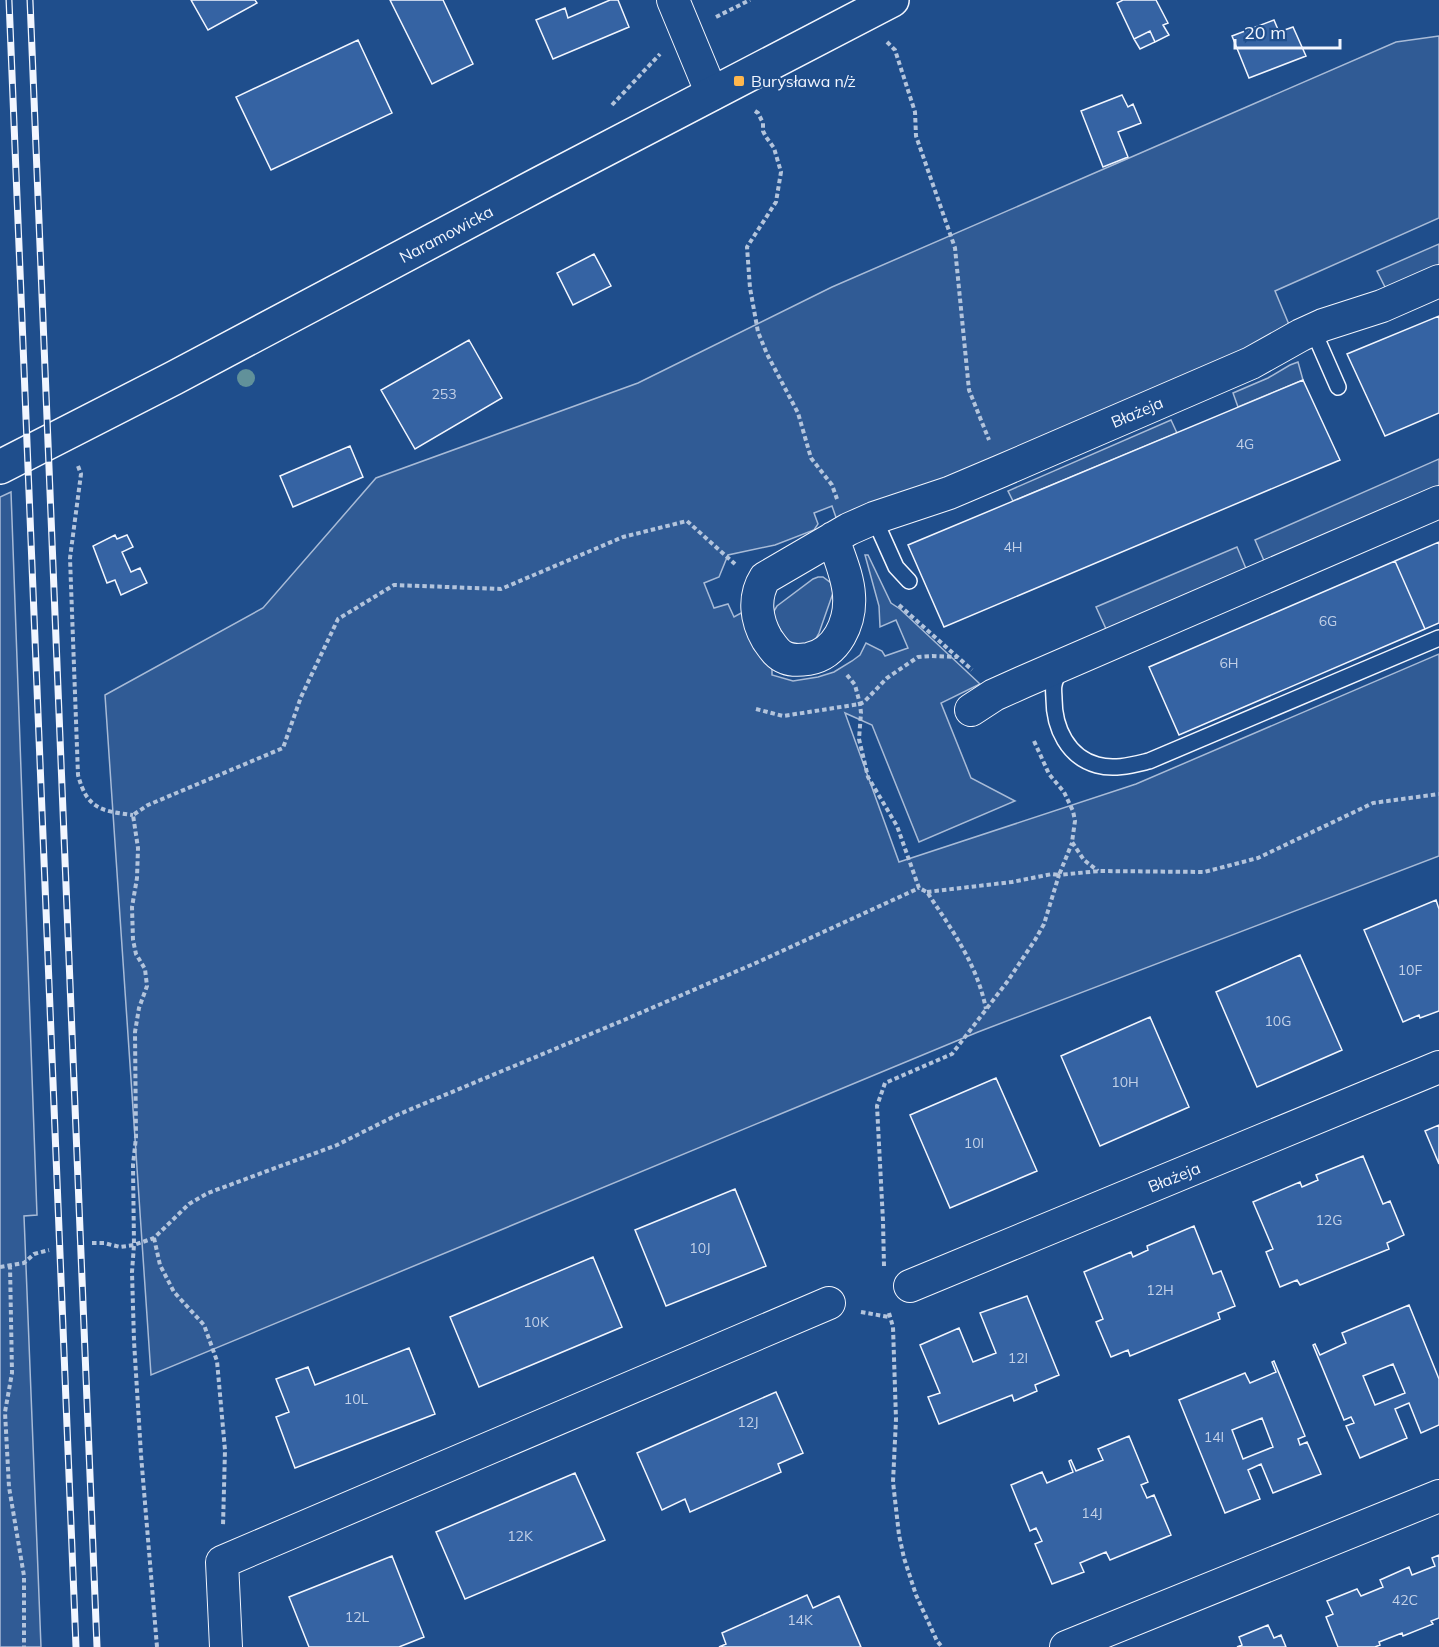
<svg xmlns="http://www.w3.org/2000/svg" width="1439" height="1647" font-family="Mulish,sans-serif">
  <style>
    .built { fill: #305b95; stroke: #a8bbd7; stroke-width: 1.5 }
    .building { fill: #3563a3; stroke: #f2f6ff; stroke-width: 1.5; fill-rule: evenodd }
    .lines { fill: none; stroke-linecap: round; stroke-linejoin: round }
    .service-casing { stroke: #f2f6ff; stroke-width: 18 }
    .minor-casing { stroke: #f2f6ff; stroke-width: 34 }
    .tertiary-casing { stroke: #f2f6ff; stroke-width: 36 }
    .path { stroke: #b3c4dc; stroke-width: 4; stroke-dasharray: 4.5 3; stroke-linecap: butt }
    .service { stroke: #1f4e8c; stroke-width: 15 }
    .minor { stroke: #1f4e8c; stroke-width: 32 }
    .tertiary { stroke: #1f4e8c; stroke-width: 33 }
    .rail-casing { stroke: #f2f6ff; stroke-width: 7 }
    .rail { stroke: #1f4e8c; stroke-width: 4.5; stroke-dasharray: 14; stroke-linecap: butt }
    .tree { fill: #61919a }
    .poi-dot { fill: #ffb74d; stroke: #1f4e8c; stroke-width: 2 }
    .labels { text-anchor: middle; dominant-baseline: central; stroke-width: 4.5; stroke-linejoin: round; paint-order: stroke }
    .number-label { font-size: 14px; fill: #c3d1e8 }
    .poi-label { font-size: 16px; fill: #f2f6ff; stroke: #1f4e8c; text-anchor: start }
    .street-label { font-size: 16px; fill: #f2f6ff; stroke: #1f4e8c }
  </style>
  <rect width="100%" height="100%" fill="#1f4e8c"/>
  <!-- built -->
  <path class="built" d="M1439,36V218L1275,291L1290,327L1272,338L839,526L832,506L814,513L818,524L814,530L775,545L728,555L719,577L704,583L714,608L728,604L734,617L741,613L749,630L772,666V675L793,681L818,677L834,672L852,661L860,655L866,643L882,651L885,656L908,648L896,620L880,627L879,606L865,555H868L891,603L900,609L980,684L941,703L971,778L1015,801L919,842L872,725L845,713L899,862L1136,784L1439,654V856L978,1032L151,1375L105,695L263,608L376,478L638,383L832,287L1396,42Z
    M1439,244V266L1386,289L1377,271Z
    M1298,362L1303,380L1238,407L1233,393L1268,378L1290,365Z
    M1171,420L1177,433L1013,501L1008,491Z
    M1439,459V488L1265,563L1255,540Z
    M11,492L37,1215L24,1216L41,1647H0V497Z
    M1237,547L1247,571L1107,631L1096,607Z
    M818,577H823L831,583L833,593L819,633L815,640L805,645L789,642L785,639L773,615L774,611L777,606L813,579Z"/>
  <!-- building -->
  <path class="building" d="M191,0H255L257,3L208,30Z
    M390,0H443L473,64L432,84Z
    M610,0H618L629,27L553,59L536,20L565,8L568,18Z
    M1123,0H1156L1168,23L1163,25L1169,35L1155,42L1150,31L1134,39L1117,3Z
    M1274,20L1279,32L1293,27L1306,56L1249,78L1232,36Z
    M1150,31L1155,42L1140,49L1134,39Z
    M358,40L392,113L271,170L236,97Z
    M1122,95L1128,107L1133,104L1141,123L1118,132L1128,157L1103,167L1081,111Z
    M594,254L611,286L573,305L557,273Z
    M1439,316V413L1385,436L1347,354Z
    M469,340L502,398L415,449L381,390Z
    M1303,380L1340,460L944,627L908,545Z
    M350,446L363,477L293,507L280,476Z
    M115,535L117,539L127,535L133,547L122,552L131,572L140,568L147,583L121,595L115,580L107,583L93,546Z
    M1439,542V623L1425,629L1395,561Z
    M1395,561L1425,629L1179,735L1149,667Z
    M1436,900L1439,909V1011L1420,1018L1419,1015L1403,1022L1364,930Z
    M1300,955L1342,1050L1257,1087L1216,992Z
    M1150,1017L1189,1107L1100,1146L1061,1056Z
    M996,1078L1037,1171L950,1208L910,1115Z
    M1439,1125V1164L1425,1131Z
    M1363,1156L1383,1204L1390,1201L1404,1235L1387,1243L1389,1249L1300,1285L1297,1280L1280,1287L1266,1252L1273,1249L1253,1202L1300,1182L1302,1187L1318,1180L1316,1175Z
    M735,1189L766,1266L666,1306L635,1230Z
    M1194,1226L1213,1274L1221,1271L1235,1306L1218,1313L1220,1319L1130,1356L1128,1350L1111,1357L1096,1322L1103,1319L1084,1272L1131,1252L1133,1257L1148,1250L1147,1246Z
    M593,1257L622,1327L479,1387L450,1317Z
    M1027,1296L1059,1375L1035,1385L1037,1391L1014,1401L1012,1395L939,1424L928,1397L940,1393L920,1345L959,1328L973,1362L996,1353L980,1313Z
    M1409,1305L1439,1379V1425L1421,1433L1409,1403L1395,1409L1407,1438L1360,1458L1346,1426L1354,1423L1351,1417L1344,1420L1313,1345L1315,1344L1320,1355L1346,1343L1342,1333ZM1393,1364L1405,1393L1375,1405L1363,1376Z
    M409,1348L435,1414L295,1468L276,1417L289,1412L276,1379L308,1367L315,1385Z
    M1274,1361L1305,1436L1298,1439L1300,1445L1307,1442L1321,1474L1273,1493L1261,1464L1248,1470L1260,1499L1225,1513L1179,1400L1245,1373L1250,1383L1276,1372L1272,1362ZM1262,1418L1273,1447L1243,1459L1232,1430Z
    M776,1392L803,1453L778,1464L781,1472L690,1512L685,1499L662,1510L637,1453Z
    M1129,1436L1148,1482L1141,1485L1147,1498L1154,1495L1171,1535L1110,1560L1106,1552L1080,1563L1084,1572L1052,1584L1035,1544L1042,1541L1036,1528L1030,1531L1011,1485L1042,1472L1047,1483L1073,1472L1069,1461L1071,1460L1076,1471L1103,1460L1098,1449Z
    M575,1473L605,1540L465,1599L436,1532Z
    M1439,1555V1618L1431,1621L1433,1624L1403,1636L1402,1633L1379,1642L1380,1645L1375,1647H1338L1326,1617L1333,1614L1327,1601L1357,1589L1361,1596L1383,1587L1380,1580L1409,1567L1412,1575L1435,1566L1432,1558Z
    M392,1556L424,1637L399,1647H309L289,1597Z
    M807,1595L813,1608L839,1596L861,1647H719L726,1644L722,1633Z
    M1268,1625L1274,1638L1281,1635L1286,1647H1237L1242,1645L1239,1637Z"/>
  <g class="lines">
    <defs>
      <path id="service" d="M1313,330L1338,387
        M874,518L896,567L909,581
        M1061,667C1059,673 1055,679 1054,685C1053,689 1054,695 1054,699C1054,728 1068,757 1097,765C1114,770 1132,765 1149,761L1439,638"/>
      <path id="minor" d="M673,0L712,94
        M833,538C839,557 848,576 849,595C851,622 837,654 808,659C801,660 793,661 786,658C777,655 772,646 767,639C756,620 753,597 765,578L849,529L874,518L949,493L1001,471L1251,363L1301,335L1323,325L1382,306L1439,281
        M971,710L994,695L1023,682L1439,502
        M910,1286L1439,1067
        M226,1647L222,1562L829,1303
        M1066,1647L1439,1496"/>
      <path id="tertiary" d="M0,467L174,378L539,184L892,0"/>
    </defs>
    <!-- service casing -->
    <use href="#service" class="service-casing"/>
    <!-- minor casing -->
    <use href="#minor" class="minor-casing"/>
    <!-- tertiary casing -->
    <use href="#tertiary" class="tertiary-casing"/>
    <!-- path -->
    <path class="path" d="M716,17L750,0
      M887,42L895,50L915,112L916,136L955,248L969,390L989,440
      M612,105L660,54
      M755,111L758,113L763,123V131L766,137L774,148L781,172L776,202L747,247L750,288L758,332L767,354L798,413L811,458L832,485L837,499
      M78,466L81,474L70,558L78,775C87,809 101,811 133,815
      M899,605L972,670
      M847,675L855,685L860,704L861,713L859,739L868,777L897,826L919,888L927,892C952,930 977,964 986,1009
      M756,709L783,716L860,704L864,702L887,678L918,657L932,656L957,657
      M1034,741L1049,774L1064,792L1073,811L1075,821L1072,842L1084,860L1098,871
      M927,892L1012,882L1052,874L1059,875L1072,843
      M154,1238L160,1265L174,1292L204,1325L217,1361L225,1450L223,1526
      M92,1243H104L120,1247L134,1245L154,1238L189,1204L208,1193L337,1145L397,1115L624,1020L758,962L919,888
      M10,1265L12,1373L5,1412L9,1487L24,1576V1647
      M884,1266L883,1221L877,1106L885,1083L952,1054L1007,982L1035,940L1044,924L1059,875L1099,871L1204,872L1258,858L1373,803L1439,794
      M0,1267L24,1263L34,1254L49,1250
      M861,1312L889,1317
      M889,1313L893,1327L896,1419L893,1482L899,1535L904,1558L916,1595L937,1641L942,1647
      M157,1647L141,1455L134,1341L132,1272L134,1245L133,1165L136,1137L135,1032L139,1008L147,986L145,969L136,954L133,940L132,907L137,878L138,848L133,815L148,805L283,748L301,697L338,619L394,585L501,589L623,537L687,521L735,564"/>
    <!-- service -->
    <use href="#service" class="service"/>
    <!-- minor -->
    <use href="#minor" class="minor"/>
    <!-- tertiary -->
    <use href="#tertiary" class="tertiary"/>
    <defs>
      <path id="rail" d="M9,0L76,1647
        M30,0L97,1647"/>
    </defs>
    <!-- rail casing -->
    <use href="#rail" class="rail-casing"/>
    <!-- rail -->
    <use href="#rail" class="rail"/>
  </g>
  <!-- trees -->
  <circle class="tree" cx="246" cy="378" r="9"/>
  <!-- markers -->
  <rect class="poi-dot" x="733" y="75" width="12" height="12" rx="3"/>
  <g class="labels">
    <!-- number labels -->
    <g class="number-label">
      <text x="444" y="394">253</text>
      <text x="1245" y="444">4G</text>
      <text x="1013" y="547">4H</text>
      <text x="1328" y="621">6G</text>
      <text x="1229" y="663">6H</text>
      <text x="1410" y="970">10F</text>
      <text x="1278" y="1021">10G</text>
      <text x="1125" y="1082">10H</text>
      <text x="974" y="1143">10I</text>
      <text x="1329" y="1220">12G</text>
      <text x="700" y="1248">10J</text>
      <text x="1160" y="1290">12H</text>
      <text x="536" y="1322">10K</text>
      <text x="1018" y="1358">12I</text>
      <text x="356" y="1399">10L</text>
      <text x="748" y="1422">12J</text>
      <text x="1214" y="1437">14I</text>
      <text x="1092" y="1513">14J</text>
      <text x="520" y="1536">12K</text>
      <text x="1405" y="1600">42C</text>
      <text x="357" y="1617">12L</text>
      <text x="800" y="1620">14K</text>
    </g>
    <!-- poi labels -->
    <g class="poi-label">
      <text x="751" y="81">Burysława n/ż</text>
    </g>
    <!-- street labels -->
    <g class="street-label">
      <text transform="translate(446 234) rotate(-28)">Naramowicka</text>
      <text transform="translate(1137 412) rotate(-23)">Błażeja</text>
      <text transform="translate(1174 1177) rotate(-22)">Błażeja</text>
    </g>
  </g>
  <!-- scale -->
  <path d="M1235 39v9h105v-9" fill="none" stroke="#f2f6ff" stroke-width="3"/>
  <text x="1244" y="39" font-size="18" fill="#f2f6ff" stroke="#1f4e8c" stroke-width="4.5" paint-order="stroke">20 m</text>
</svg>
